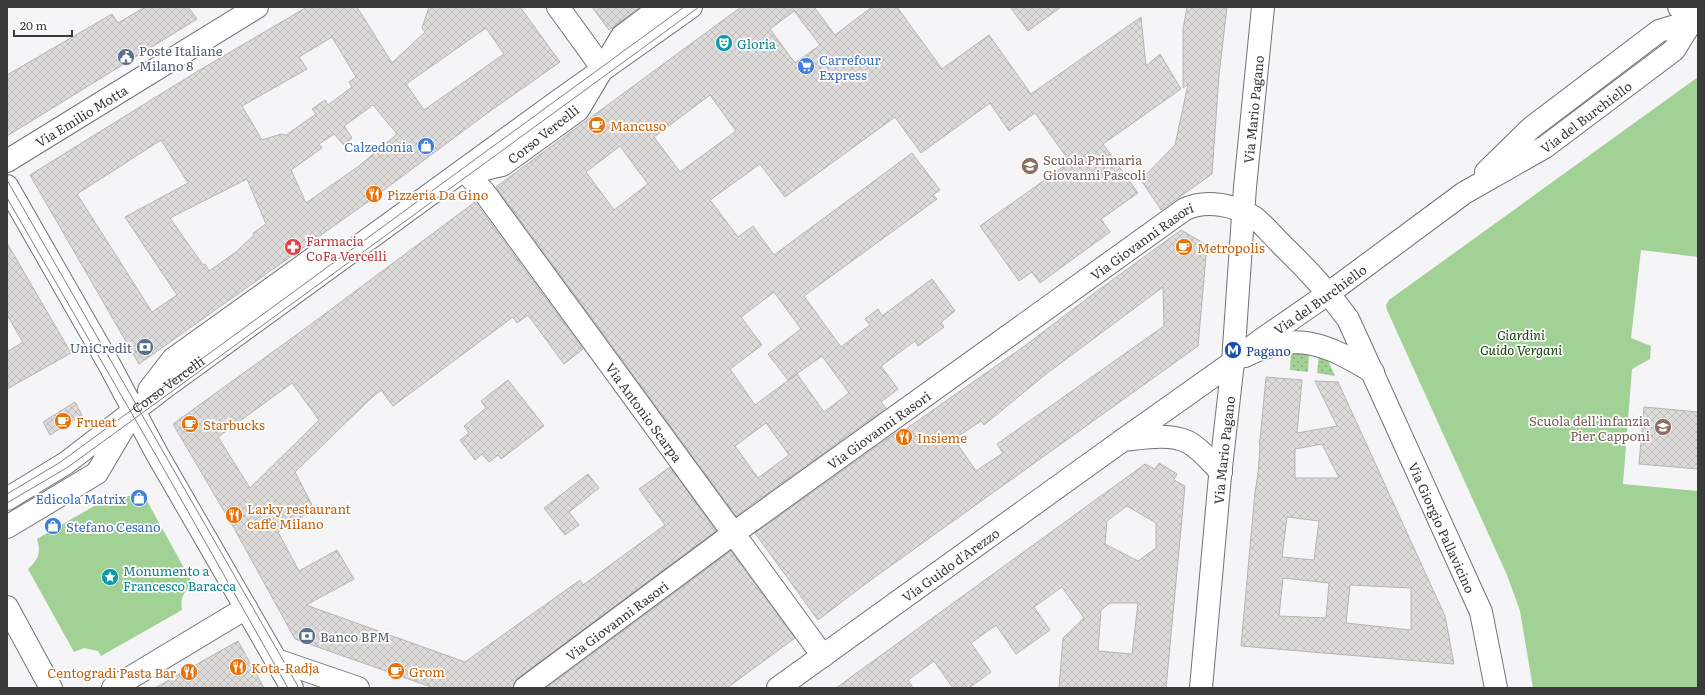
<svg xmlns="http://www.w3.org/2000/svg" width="1705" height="695" font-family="Literata,serif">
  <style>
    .grass { fill: url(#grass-dots) }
    .green { fill: #a1d194 }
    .building { fill: url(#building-cross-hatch); stroke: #b7b4b3; fill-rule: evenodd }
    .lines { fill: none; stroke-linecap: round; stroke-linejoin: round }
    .minor-casing { stroke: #717274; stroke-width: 24 }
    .major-casing { stroke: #717274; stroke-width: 24 }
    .minor { stroke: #fff; stroke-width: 22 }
    .major { stroke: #fff; stroke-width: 22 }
    .tram { stroke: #7f7f80; stroke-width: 1 }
    .labels { text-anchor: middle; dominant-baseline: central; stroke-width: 3.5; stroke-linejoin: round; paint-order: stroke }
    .culture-label { font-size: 13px; fill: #0d838f; stroke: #fff; text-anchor: start }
    .service-label { font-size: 13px; fill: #4e5e75; stroke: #fff; text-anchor: start }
    .shop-label { font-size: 13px; fill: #366cbe; stroke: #fff; text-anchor: start }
    .street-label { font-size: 13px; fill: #3a3a3b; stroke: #fff }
    .food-label { font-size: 13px; fill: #c56008; stroke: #fff; text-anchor: start }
    .education-label { font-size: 13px; fill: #785e54; stroke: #fff; text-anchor: start }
    .health-label { font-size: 13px; fill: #be3a42; stroke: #fff; text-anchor: start }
    .park-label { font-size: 13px; font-style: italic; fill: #0e3c00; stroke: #fff }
    .transit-label { font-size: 13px; fill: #164399; stroke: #fff; text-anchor: start }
  </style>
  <defs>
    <pattern id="grass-dots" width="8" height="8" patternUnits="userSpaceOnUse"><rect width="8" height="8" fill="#a1d194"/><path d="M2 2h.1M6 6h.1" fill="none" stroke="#84ab7a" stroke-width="1.8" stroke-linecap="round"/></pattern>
    <pattern id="building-cross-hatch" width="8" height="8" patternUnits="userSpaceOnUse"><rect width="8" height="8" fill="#dddbda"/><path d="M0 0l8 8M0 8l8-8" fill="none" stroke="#bebdbc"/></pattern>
  </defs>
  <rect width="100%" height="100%" fill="#f5f5f8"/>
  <!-- grass -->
  <path class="grass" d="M1291,353L1309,354L1308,372L1290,370Z
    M1319,355L1326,356L1335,376L1317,373Z"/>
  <!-- green -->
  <path class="green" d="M1698,77V257L1641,250L1631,338L1651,346L1650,359L1632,369L1623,484L1698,491V688H1533L1520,611L1507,575L1387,310L1386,305L1389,300Z
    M115,494V496H130L133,505L147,501L193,584C184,591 180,598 182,610L101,656L98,651L84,648L74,652L28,569C39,559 41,552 37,539Z"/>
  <!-- building -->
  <path class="building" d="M145,7H188L197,19L7,136V75L112,14L118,23Z
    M307,7H357L392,63L425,32L422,28L429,7H520L560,62L486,114L369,201L139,364L30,175L198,71ZM486,28L504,54L424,110L406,84ZM332,37L356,77L349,82L352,87L328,105L325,100L312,109L316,114L286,135L281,134L262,140L242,106L307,69L299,57ZM373,105L397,134L359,166L306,203L291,170L322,148L319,144L334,134L344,145L352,138L344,126ZM161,140L188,183L125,217L177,295L152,312L77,194ZM247,179L266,224L253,233L254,235L236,252L209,271L205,264L203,265L170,218Z
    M592,7H640L609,30Z
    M741,7H814L835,35L872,7H897L942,69L989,35L1031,94L1141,17L1146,66L1160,54L1181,89L1103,144L1138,193L1101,219L1110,232L1040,283L1032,272L1019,281L980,226L1070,162L1035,113L1009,131L990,103L921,153L895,117L785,197L760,164L710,200L738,237L753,226L774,255L912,153L940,190L933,195L937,199L804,296L841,347L870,325L865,319L878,309L882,316L932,279L955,311L941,322L944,327L918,346L915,341L881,366L898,389L881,402L886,408L736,516L496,187ZM794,11L820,45L795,63L770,29ZM710,95L736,131L680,172L654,137ZM620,146L648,184L614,210L586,172ZM774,292L801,329L768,354L788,380L822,356L849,393L824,412L797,374L755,405L730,369L762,345L741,317ZM766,423L789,455L758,478L735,446Z
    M1010,7H1061L1028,31Z
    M1187,7H1227L1219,75L1212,174L1161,210L1141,180L1175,145L1188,84L1183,88V29Z
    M475,202L583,349L564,364L528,315L517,323L513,317L393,406L381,390L368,401L295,472L314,509L278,532L299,571L337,550L354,579L306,605L465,662L580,580L583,585L665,525L639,489L670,467L716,531L518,678L514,683L513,688H434L295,639L234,528L173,424L310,325ZM292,383L319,420L250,488L218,437Z
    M1181,230L1207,245L1198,346L868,582L818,620L755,533L901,429L903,431L1026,345L1089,297ZM1163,287L1164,326L997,444L1003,453L976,471L954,439L981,421L984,425L1046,374Z
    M7,243L71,353L7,389V352L23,342L7,315Z
    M1266,377L1302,380L1297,433L1337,426L1315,381L1338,382L1445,616L1454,664L1241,646L1255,492L1258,474L1260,447L1259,440H1260ZM1322,444L1339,478H1295V449ZM1287,517L1319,521L1314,560L1282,557ZM1283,578L1329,583L1326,618L1279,616ZM1350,585L1411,588V630L1346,623Z
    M508,380L544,426L501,459L498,455L489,462L482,454L475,460L460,440L469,433L464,426L486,408L481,401Z
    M75,402L82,415L50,435L43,422Z
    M1644,407L1698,412V469L1639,464Z
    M1159,463L1177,474L1174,480L1185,486L1166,688H1059L1063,638L1084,618L1062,587L1034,607L1050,630L1016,654L996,625L971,643L991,672L969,688H953L934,661L908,680L913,688H836L1145,464L1155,469ZM1127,506L1156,523V548L1138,561L1105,544L1107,521ZM1110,603H1138L1132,654L1098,651L1101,610Z
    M588,474L599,488L569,512L579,525L565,535L544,508Z
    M731,551L795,638L727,688H546Z
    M238,641L264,688H155L185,671Z"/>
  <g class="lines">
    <defs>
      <g id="minor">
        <path d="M558,7L603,69"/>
        <path d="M1679,7L1692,21"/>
        <path id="s1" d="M7,161L257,7"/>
        <path id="s2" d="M464,170L484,192L823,656"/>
        <path d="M465,170L476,171L502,165L578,110L622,36L661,7"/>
        <path d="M7,186L109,364L157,454L292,688"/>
        <path d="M1245,356C1297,330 1326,344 1373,372"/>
        <path d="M149,390L173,359L325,250L347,254"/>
        <path d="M1123,440C1144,438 1169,433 1188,442C1201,449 1211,462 1221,472"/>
        <path d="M7,499L66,463L165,387L557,102L691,7"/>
        <path d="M7,527L97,473L127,422"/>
        <path d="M276,660L358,688"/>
        <path d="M113,688L246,608"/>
        <path id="s3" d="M525,688L734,533L1185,209C1207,199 1235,205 1255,218C1265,226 1274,237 1283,246C1307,269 1329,293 1348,319L1481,612L1496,688"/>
        <path id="s4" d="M1201,688L1220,476L1233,362L1245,187L1263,7"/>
      </g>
      <g id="major">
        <path d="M1486,172L1531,128L1659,31L1692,21L1697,18"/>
        <path d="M7,607L51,688"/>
        <path id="s5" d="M778,688L1123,440L1233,362L1261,340L1329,293L1464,193L1545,147L1674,50L1692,21"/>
      </g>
    </defs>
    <!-- minor casing -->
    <use href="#minor" class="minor-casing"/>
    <!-- major casing -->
    <use href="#major" class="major-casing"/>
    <!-- minor -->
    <use href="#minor" class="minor"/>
    <!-- major -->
    <use href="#major" class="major"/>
    <!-- tram -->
    <g class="tram">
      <path d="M7,180L299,688"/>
      <path d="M7,198L161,464L288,688"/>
      <path id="s6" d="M7,494L59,463L684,7"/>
      <path d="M7,503L68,467L86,454L699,7"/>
    </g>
  </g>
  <!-- icons -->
  <defs>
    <symbol id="theatre-disc" viewBox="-11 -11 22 22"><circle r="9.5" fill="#0f9aa8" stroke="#fff"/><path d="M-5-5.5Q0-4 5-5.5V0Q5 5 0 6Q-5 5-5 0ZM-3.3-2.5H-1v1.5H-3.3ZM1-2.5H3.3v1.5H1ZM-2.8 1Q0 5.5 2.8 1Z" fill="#fff"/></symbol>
    <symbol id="civic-disc" viewBox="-11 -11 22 22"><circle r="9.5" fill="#5c6f8a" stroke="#fff"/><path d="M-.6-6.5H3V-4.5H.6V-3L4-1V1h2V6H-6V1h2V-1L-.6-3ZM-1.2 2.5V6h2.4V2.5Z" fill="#fff"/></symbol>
    <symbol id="supermarket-disc" viewBox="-11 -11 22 22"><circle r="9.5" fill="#3f7fe0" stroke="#fff"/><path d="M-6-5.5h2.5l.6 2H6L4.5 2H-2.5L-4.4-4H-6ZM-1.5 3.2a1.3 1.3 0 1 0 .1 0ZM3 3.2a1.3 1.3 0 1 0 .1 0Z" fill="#fff"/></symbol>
    <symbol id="cafe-disc" viewBox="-11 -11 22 22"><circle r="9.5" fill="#e8710a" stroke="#fff"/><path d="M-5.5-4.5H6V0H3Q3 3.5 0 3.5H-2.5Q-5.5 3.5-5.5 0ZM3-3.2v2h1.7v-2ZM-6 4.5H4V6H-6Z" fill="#fff"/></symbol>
    <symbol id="shop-disc" viewBox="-11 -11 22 22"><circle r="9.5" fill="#3f7fe0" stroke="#fff"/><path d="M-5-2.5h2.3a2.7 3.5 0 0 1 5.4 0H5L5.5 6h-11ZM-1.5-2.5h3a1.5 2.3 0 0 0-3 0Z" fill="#fff"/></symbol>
    <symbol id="school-disc" viewBox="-11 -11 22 22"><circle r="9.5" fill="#8d6e63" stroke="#fff"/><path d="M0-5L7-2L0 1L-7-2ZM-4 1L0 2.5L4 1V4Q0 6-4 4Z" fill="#fff"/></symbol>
    <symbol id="restaurant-disc" viewBox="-11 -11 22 22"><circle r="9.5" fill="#e8710a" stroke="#fff"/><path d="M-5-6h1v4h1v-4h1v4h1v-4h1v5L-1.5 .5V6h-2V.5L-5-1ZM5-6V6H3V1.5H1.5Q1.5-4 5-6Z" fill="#fff"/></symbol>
    <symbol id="pharmacy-disc" viewBox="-11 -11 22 22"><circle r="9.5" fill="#e0444e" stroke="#fff"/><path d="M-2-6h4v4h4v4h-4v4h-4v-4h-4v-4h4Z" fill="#fff"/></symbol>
    <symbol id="bank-disc" viewBox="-11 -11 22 22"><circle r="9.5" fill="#5c6f8a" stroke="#fff"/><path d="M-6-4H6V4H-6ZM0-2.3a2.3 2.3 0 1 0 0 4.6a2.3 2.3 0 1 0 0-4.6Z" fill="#fff"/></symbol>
    <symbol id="metro-disc" viewBox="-11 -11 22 22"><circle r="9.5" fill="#1a4fb4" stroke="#fff"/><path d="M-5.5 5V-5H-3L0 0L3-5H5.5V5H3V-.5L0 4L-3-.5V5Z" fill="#fff"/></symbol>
    <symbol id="sight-disc" viewBox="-11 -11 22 22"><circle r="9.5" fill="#0f9aa8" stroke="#fff"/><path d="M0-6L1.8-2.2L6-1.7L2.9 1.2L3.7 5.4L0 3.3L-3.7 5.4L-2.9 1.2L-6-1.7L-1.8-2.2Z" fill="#fff"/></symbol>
  </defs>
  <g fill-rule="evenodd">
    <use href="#theatre-disc" x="714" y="33" width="20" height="20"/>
    <use href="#civic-disc" x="116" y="47" width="20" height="20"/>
    <use href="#supermarket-disc" x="796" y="56" width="20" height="20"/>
    <use href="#cafe-disc" x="587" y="115" width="20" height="20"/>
    <use href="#shop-disc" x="416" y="136" width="20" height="20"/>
    <use href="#school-disc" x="1020" y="156" width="20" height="20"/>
    <use href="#restaurant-disc" x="364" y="184" width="20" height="20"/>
    <use href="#pharmacy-disc" x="283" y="237" width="20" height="20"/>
    <use href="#cafe-disc" x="1174" y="237" width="20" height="20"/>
    <use href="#bank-disc" x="135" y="337" width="20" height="20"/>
    <use href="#metro-disc" x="1223" y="340" width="20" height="20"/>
    <use href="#cafe-disc" x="53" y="411" width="20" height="20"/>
    <use href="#cafe-disc" x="180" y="414" width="20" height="20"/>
    <use href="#school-disc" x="1653" y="417" width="20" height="20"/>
    <use href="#restaurant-disc" x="894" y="427" width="20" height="20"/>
    <use href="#shop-disc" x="129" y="488" width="20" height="20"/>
    <use href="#restaurant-disc" x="224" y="505" width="20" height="20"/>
    <use href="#shop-disc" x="43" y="516" width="20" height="20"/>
    <use href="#sight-disc" x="100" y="567" width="20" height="20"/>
    <use href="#bank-disc" x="297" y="626" width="20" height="20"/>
    <use href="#restaurant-disc" x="228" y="657" width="20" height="20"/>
    <use href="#cafe-disc" x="386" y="661" width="20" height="20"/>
    <use href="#restaurant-disc" x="179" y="662" width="20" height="20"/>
  </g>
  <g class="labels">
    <!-- culture labels -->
    <g class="culture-label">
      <text x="737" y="43">Gloria</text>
      <text x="123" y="570">Monumento a<tspan x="123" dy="15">Francesco Baracca</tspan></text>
    </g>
    <!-- service labels -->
    <g class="service-label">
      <text x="139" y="50">Poste Italiane<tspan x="139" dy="15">Milano 8</tspan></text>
      <text x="132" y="347" text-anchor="end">UniCredit</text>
      <text x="320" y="636">Banco BPM</text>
    </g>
    <!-- shop labels -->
    <g class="shop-label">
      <text x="819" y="59">Carrefour<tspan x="819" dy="15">Express</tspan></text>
      <text x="413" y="146" text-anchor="end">Calzedonia</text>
      <text x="126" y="498" text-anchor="end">Edicola Matrix</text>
      <text x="66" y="526">Stefano Cesano</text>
    </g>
    <!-- street labels -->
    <g class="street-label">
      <text stroke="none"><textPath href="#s4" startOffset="581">Via Mario Pagano</textPath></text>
      <text stroke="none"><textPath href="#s1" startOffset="87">Via Emilio Motta</textPath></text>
      <text stroke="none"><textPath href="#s5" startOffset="990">Via del Burchiello</textPath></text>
      <text transform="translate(543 134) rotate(-38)">Corso Vercelli</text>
      <text stroke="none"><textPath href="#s3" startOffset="762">Via Giovanni Rasori</textPath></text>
      <text stroke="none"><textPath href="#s5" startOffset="667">Via del Burchiello</textPath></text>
      <text stroke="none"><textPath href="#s6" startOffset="195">Corso Vercelli</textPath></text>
      <text stroke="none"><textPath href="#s2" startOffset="302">Via Antonio Scarpa</textPath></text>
      <text stroke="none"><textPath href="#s3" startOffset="438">Via Giovanni Rasori</textPath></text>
      <text stroke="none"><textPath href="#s4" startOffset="239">Via Mario Pagano</textPath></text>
      <text stroke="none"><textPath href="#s3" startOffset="1255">Via Giorgio Pallavicino</textPath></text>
      <text stroke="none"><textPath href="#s5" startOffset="212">Via Guido d'Arezzo</textPath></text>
      <text stroke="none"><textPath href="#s3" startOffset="114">Via Giovanni Rasori</textPath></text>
    </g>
    <!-- food labels -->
    <g class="food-label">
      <text x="610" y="125">Mancuso</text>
      <text x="387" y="194">Pizzeria Da Gino</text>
      <text x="1197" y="247">Metropolis</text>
      <text x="76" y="421">Frueat</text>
      <text x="203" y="424">Starbucks</text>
      <text x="917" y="437">Insieme</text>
      <text x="247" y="508">Larky restaurant<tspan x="247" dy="15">caffe Milano</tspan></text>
      <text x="251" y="667">Kota-Radja</text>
      <text x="409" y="671">Grom</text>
      <text x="176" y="672" text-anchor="end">Centogradi Pasta Bar</text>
    </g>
    <!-- education labels -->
    <g class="education-label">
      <text x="1043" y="159">Scuola Primaria<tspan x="1043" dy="15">Giovanni Pascoli</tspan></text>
      <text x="1650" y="420" text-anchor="end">Scuola dell'infanzia<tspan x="1650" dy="15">Pier Capponi</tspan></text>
    </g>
    <!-- health labels -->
    <g class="health-label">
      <text x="306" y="240">Farmacia<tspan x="306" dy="15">CoFa Vercelli</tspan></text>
    </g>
    <!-- park labels -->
    <g class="park-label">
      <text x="1521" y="334">Giardini<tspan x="1521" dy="15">Guido Vergani</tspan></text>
    </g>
    <!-- transit labels -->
    <g class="transit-label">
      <text x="1246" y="350">Pagano</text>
    </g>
  </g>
  <!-- border -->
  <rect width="1705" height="695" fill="none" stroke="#3a3a3b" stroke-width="16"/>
  <!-- scale -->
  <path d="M14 30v6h58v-6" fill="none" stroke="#3a3a3b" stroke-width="2"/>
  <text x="20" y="30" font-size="12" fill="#3a3a3b" stroke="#ffffff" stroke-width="3" paint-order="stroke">20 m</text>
</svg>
